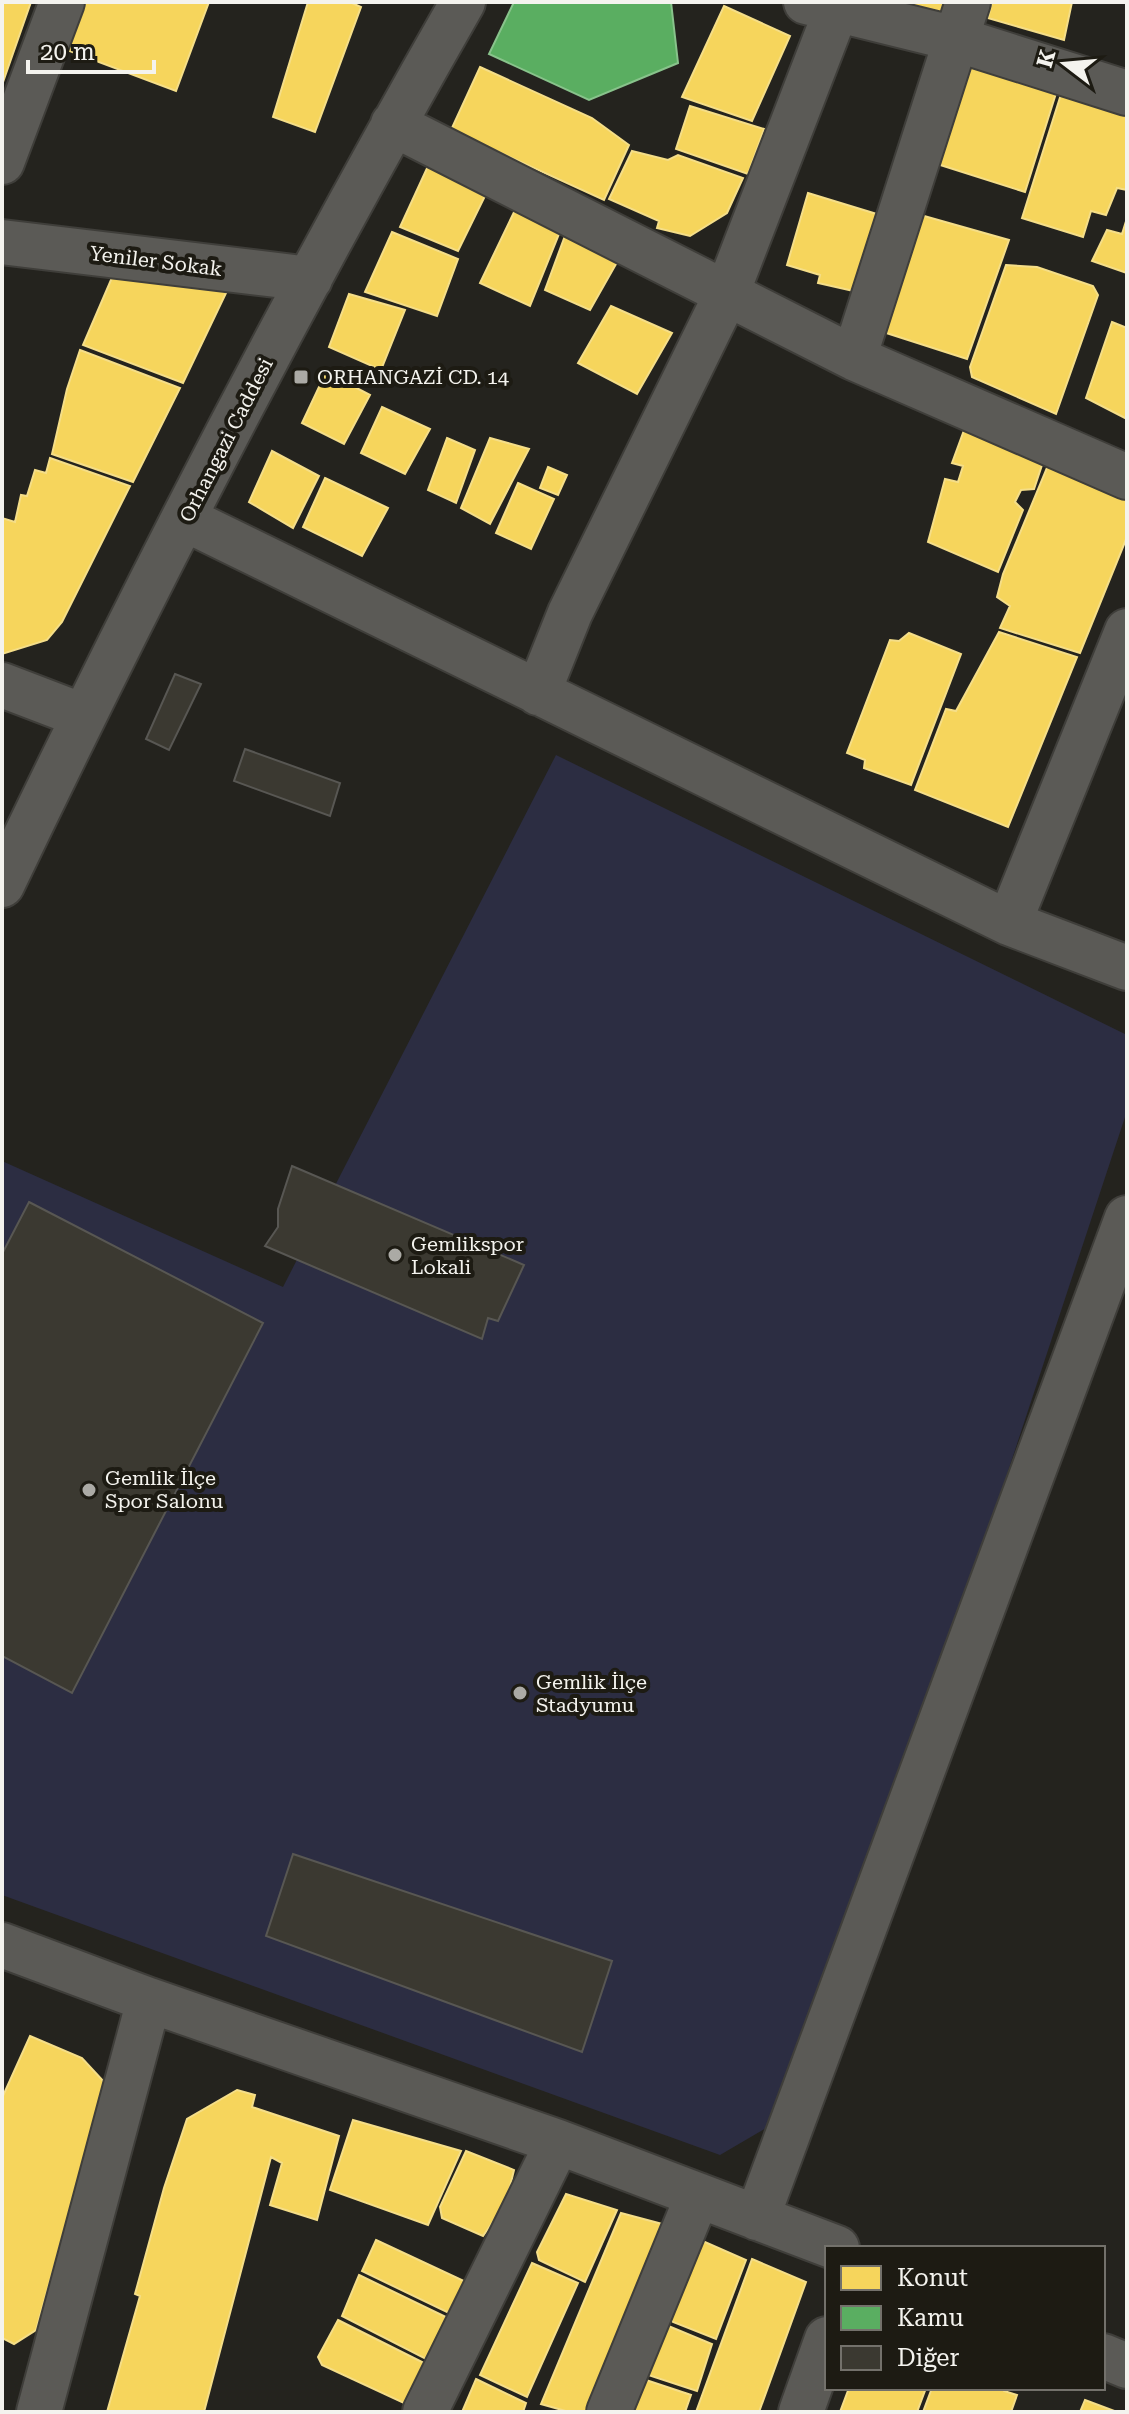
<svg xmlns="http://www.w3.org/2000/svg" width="1129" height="2414" font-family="'Roboto Serif',serif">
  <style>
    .green { fill: #2c2d42 }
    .homes { fill: #f6d55c; stroke: #f5de88; stroke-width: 2 }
    .public { fill: #5aae61; stroke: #88c38b; stroke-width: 2 }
    .building { fill: #3b3931; stroke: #585753; stroke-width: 2 }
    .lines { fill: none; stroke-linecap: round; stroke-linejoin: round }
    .minor-casing { stroke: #3f3e3a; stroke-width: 48 }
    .minor { stroke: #5b5a56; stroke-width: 44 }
    .poi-dot { fill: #abaaa5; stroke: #1d1b13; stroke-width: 3 }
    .labels { text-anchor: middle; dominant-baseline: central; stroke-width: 8; stroke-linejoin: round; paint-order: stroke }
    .street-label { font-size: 20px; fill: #f4f3ee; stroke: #1d1b13 }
    .poi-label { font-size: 20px; fill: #f4f3ee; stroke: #1d1b13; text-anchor: start }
  </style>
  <rect width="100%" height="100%" fill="#24231e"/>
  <!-- green -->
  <path class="green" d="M556,755L1127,1035V1111L797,2110L720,2155L2,1895V1161L283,1287Z"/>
  <!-- homes -->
  <path class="homes" d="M2,2H31L2,85Z
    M81,2H209L176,91L64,49Z
    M308,2H350L361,7L315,132L273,117Z
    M891,2H949L945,18Z
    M992,2H1072L1064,40L988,18Z
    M724,6L790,36L752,121L682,97Z
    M964,60L1058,87L1025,192L931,162Z
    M480,67L592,118L629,145L604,200L451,130Z
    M1063,88L1127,106V190L1117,188L1106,215L1091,211L1083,237L1022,218Z
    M690,106L764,129L748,174L676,149Z
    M632,151L668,160L678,155L743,178L727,213L690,236L657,228L659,221L609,199Z
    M429,164L486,194L458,251L400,227Z
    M808,193L880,215L858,292L818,283L820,275L787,265Z
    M516,208L561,229L530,306L480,283Z
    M910,212L1009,240L967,359L874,329Z
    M1127,218V273L1092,261L1107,230L1122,234Z
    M392,232L458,259L437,316L365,292Z
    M566,233L620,257L590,310L545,290Z
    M1006,265L1037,267L1093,286L1098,295L1056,414L972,377L970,367Z
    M117,266L227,291L183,383L83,345Z
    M349,294L405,310L381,370L329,347Z
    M611,306L672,333L637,394L578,363Z
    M1112,322L1127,328V419L1086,398Z
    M80,350L180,388L133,482L52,454L67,389Z
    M326,372L370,395L344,444L302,423Z
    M382,407L430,429L405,474L361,453Z
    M967,422L1045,456L1034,489L1021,490L1015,502L1023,510L998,572L928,542L945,479L958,482L963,466L952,463Z
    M447,438L475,450L456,503L428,490Z
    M490,438L529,449L490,524L461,508Z
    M272,451L319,476L293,528L249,502Z
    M50,458L130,486L62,622L47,640L2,654V518L15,522L21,495L27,496L35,470L46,473Z
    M1051,458L1127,494V537L1080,653L1000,628L1010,606L997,597L1003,574Z
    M548,467L567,475L558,495L540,488Z
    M325,478L388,508L362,556L303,527Z
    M518,483L554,499L531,549L496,533Z
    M999,632L1077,657L1008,827L915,790L946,709L956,711Z
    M909,633L961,654L911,785L864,768L865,760L847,753L890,640L899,641Z
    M30,2036L82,2058L106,2084L36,2330L14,2344L2,2338V2098Z
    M237,2090L255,2095L252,2107L339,2136L317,2220L270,2205L282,2163L271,2157L204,2412H107L140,2296L135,2294L164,2188L187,2119Z
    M353,2120L461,2151L428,2225L330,2190Z
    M466,2151L514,2170L506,2203L483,2236L442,2218L440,2207Z
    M566,2194L617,2210L585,2282L539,2260L537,2252Z
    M621,2213L666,2225L590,2412H569L541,2404Z
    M698,2239L746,2260L716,2339L673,2322L667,2316Z
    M376,2240L466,2282L451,2314L362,2271Z
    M752,2259L806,2282L759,2412H696Z
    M532,2263L578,2283L527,2397L480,2375Z
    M359,2275L450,2319L428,2360L342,2316Z
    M338,2320L426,2364L406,2404L322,2365L318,2357Z
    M666,2325L712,2344L697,2391L642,2373Z
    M640,2378L691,2395L685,2412H626Z
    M476,2379L526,2403L523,2412H462Z
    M849,2388H926L917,2412H840Z
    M932,2388H1003L1004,2391L1017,2395L1011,2412H923Z
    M1085,2400L1117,2412H1080Z"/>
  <!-- public -->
  <path class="public" d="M514,2H671L678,63L589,100L489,54Z"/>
  <!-- building -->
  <path class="building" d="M175,674L201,684L169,750L146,739Z
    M245,749L340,783L330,816L234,781Z
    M292,1166L524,1265L498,1321L488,1318L482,1339L265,1246L278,1227V1209Z
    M29,1202L263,1323L72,1693L2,1656V1254Z
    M293,1854L612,1961L582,2052L266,1936Z"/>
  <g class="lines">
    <defs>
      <path id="minor" d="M806,2L956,39L1127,93
        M393,124L854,358L1127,477
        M2,162L62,2
        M2,242L310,279
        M854,358L968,2
        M185,519L1009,923
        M1127,631L1009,923L1127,968
        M2,685L83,716
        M538,693L570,613L727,293L836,11
        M2,885C145,586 298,290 463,2
        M2,1945L149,2000L558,2142L837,2248
        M757,2218L1127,1218
        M1103,2356L1127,2366
        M39,2412L149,2000
        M425,2412L558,2142
        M609,2412L698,2195
        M801,2412L827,2339"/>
    </defs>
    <!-- minor casing -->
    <use href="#minor" class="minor-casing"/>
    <!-- minor -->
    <use href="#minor" class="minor"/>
  </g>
  <!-- markers -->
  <g class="poi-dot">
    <rect x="293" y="369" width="16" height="16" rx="4"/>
    <circle cx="395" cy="1255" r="8"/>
    <circle cx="89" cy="1490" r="8"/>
    <circle cx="520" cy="1693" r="8"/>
  </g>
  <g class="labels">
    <!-- street labels -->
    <g class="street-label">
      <text transform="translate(156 261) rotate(7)">Yeniler Sokak</text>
      <text transform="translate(226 440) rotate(-63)">Orhangazi Caddesi</text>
    </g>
    <!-- poi labels -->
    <g class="poi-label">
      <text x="317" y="377">ORHANGAZİ CD. 14</text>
      <text x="411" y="1244">Gemlikspor<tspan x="411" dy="23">Lokali</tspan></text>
      <text x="105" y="1478">Gemlik İlçe<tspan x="105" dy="23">Spor Salonu</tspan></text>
      <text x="536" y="1682">Gemlik İlçe<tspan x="536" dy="23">Stadyumu</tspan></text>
    </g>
  </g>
  <!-- border -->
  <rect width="1129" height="2414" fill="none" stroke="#f4f3ee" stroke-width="8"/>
  <!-- legend -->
  <rect x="825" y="2246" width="280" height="144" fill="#1d1b13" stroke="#73716b" stroke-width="2"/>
  <rect x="841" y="2266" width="40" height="24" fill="#f6d55c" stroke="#73716b" stroke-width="2"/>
  <text x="897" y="2286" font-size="24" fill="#f4f3ee">Konut</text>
  <rect x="841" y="2306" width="40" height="24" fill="#5aae61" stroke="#73716b" stroke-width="2"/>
  <text x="897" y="2326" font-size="24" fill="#f4f3ee">Kamu</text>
  <rect x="841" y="2346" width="40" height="24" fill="#3b3931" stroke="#73716b" stroke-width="2"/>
  <text x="897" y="2366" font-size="24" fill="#f4f3ee">Diğer</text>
  <!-- north arrow -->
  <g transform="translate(1065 64) rotate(286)" stroke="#1d1b13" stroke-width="6" paint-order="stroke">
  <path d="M0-6L14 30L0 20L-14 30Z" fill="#f4f3ee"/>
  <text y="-12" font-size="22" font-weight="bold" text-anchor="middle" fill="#f4f3ee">K</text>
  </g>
  <!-- scale -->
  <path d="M28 60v12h126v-12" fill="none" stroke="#f4f3ee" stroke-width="4"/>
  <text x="40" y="60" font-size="24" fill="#f4f3ee" stroke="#1d1b13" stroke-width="6" paint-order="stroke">20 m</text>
</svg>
